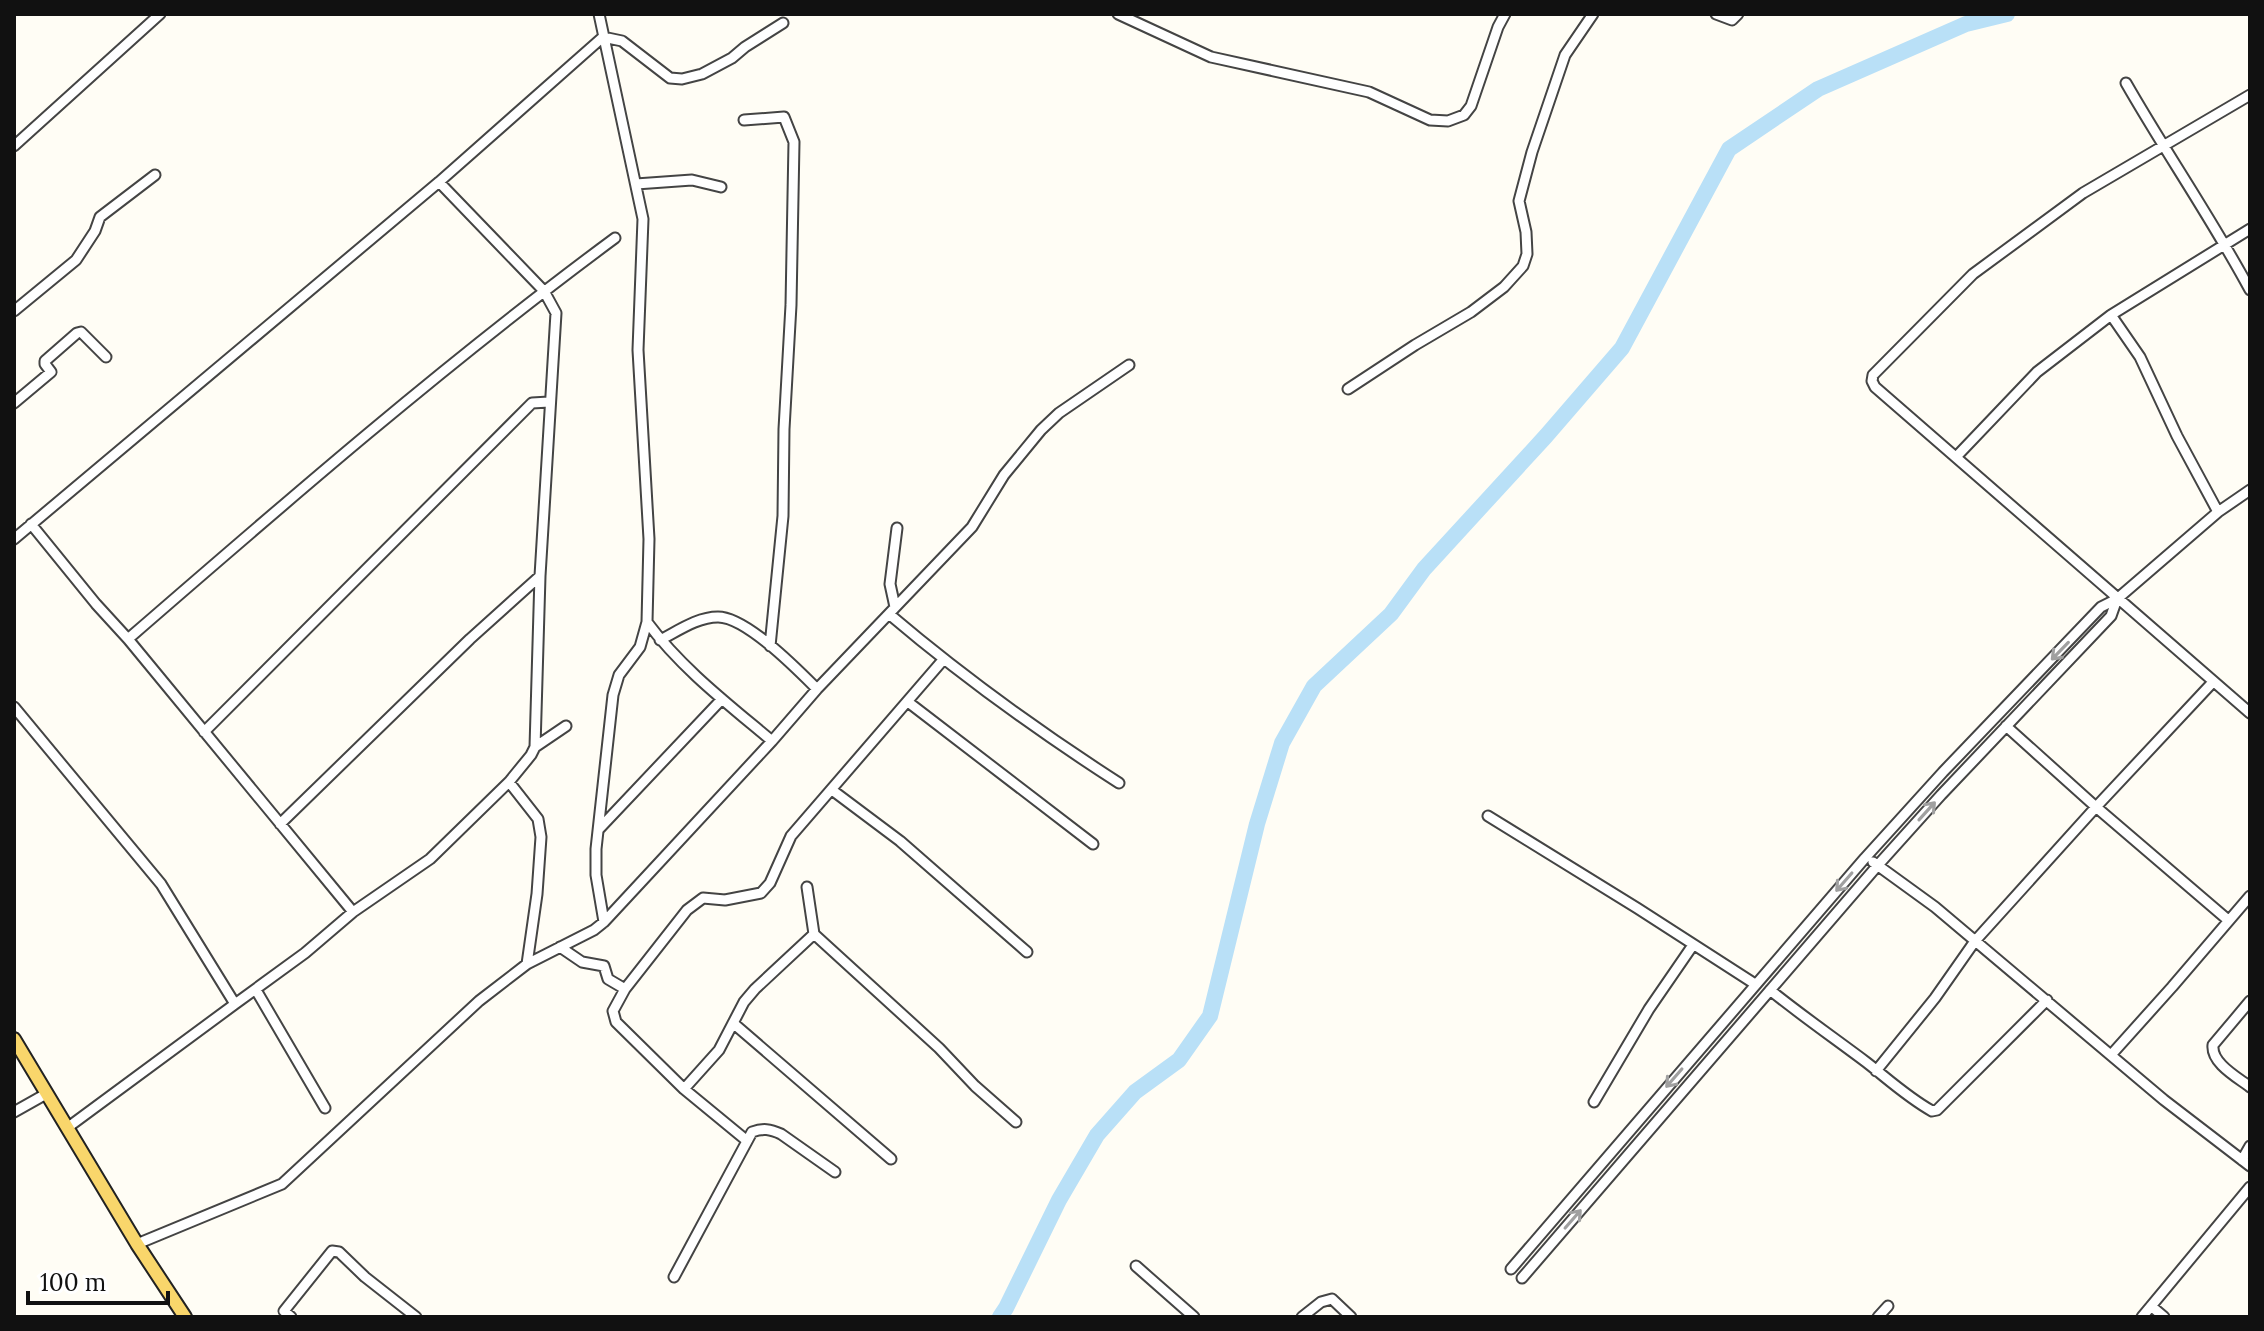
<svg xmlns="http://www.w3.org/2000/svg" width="2264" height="1331" font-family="Lora,serif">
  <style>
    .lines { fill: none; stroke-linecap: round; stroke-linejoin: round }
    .river { stroke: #b9e0f7; stroke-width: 16 }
    .minor-casing { stroke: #444; stroke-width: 13 }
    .major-casing { stroke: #222; stroke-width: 16 }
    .minor { stroke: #fff; stroke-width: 9 }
    .major { stroke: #f9d66b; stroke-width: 12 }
    .oneway { stroke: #a0a0a0 }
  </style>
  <rect width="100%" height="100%" fill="#fffdf5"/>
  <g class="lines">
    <!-- river -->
    <path class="river" d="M1000,1317L1006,1308L1059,1200L1097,1135L1135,1092L1179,1060L1210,1016L1257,824L1282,743L1314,686L1391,614L1424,569L1546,436L1622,348L1729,149L1818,89L1966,24L2007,14"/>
    <defs>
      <path id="minor" d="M599,14L643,219L638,350L649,539L647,622L640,647L619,675L613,695L596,849V875L604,922
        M1118,14L1211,57L1369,92L1430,120L1448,121L1464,115L1471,106L1498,27L1505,14
        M1716,14L1732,20L1738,14
        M2126,83C2166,153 2212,219 2250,290
        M2250,95L2083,193L1973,274L1873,375L1872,381L1875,387L2250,713
        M744,120L784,117L794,142L791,305L784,429L783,516L770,646
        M14,146L160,14
        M636,184L692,180L721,187
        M14,311L76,260L95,231L100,217L155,175
        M2111,315L2140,357L2177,436L2218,512
        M1348,389L1415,345L1471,312L1504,287L1523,266L1527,254L1526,232L1519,201L1532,152L1565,55L1593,14
        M14,403L51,372L45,364V361L77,333L81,332L106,357
        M1956,457L2037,372L2111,315L2250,229
        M31,524L96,604L128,639L353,912
        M14,539L439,182L603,37L622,41L670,78L682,79L702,74L732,58L745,47L783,23
        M895,607L890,584L897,528
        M889,614C962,676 1038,731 1119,783
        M647,622C681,668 728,704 772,741
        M128,639C287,501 446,363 615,238
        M660,640C678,631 697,617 718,617C746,617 797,669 817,689
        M908,702L1093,844
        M14,707L161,884L235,1004
        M2006,726L2096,807L2228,920
        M204,732L532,403L549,402
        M535,747L566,726
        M509,782L538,819L541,837L537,894L527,964
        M832,790L900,841L1027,952
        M1488,816L1637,908L1755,984
        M280,824L470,639L540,576
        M599,829L722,699
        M1873,862L1935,907L2164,1100L2250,1166
        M807,887L814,934L939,1048L975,1086L1016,1122
        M560,947L582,962L604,966L608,979L625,989
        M256,990L325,1108
        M1770,990C1801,1015 1834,1038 1866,1062C1888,1079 1907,1097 1932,1111L1937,1110L2047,1000
        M2250,1001L2213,1045C2211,1063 2237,1077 2250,1087
        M733,1023L891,1159
        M2111,1055L2172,987L2250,896
        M1876,1071L1935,998L1975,941L2096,807L2213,682
        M684,1089L719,1050L744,1002L755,989L814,934
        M1594,1102L1649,1009L1693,945
        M14,1112L46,1094
        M67,1128L235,1004L305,953L353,912L430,859L509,782L531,755L535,747L540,576L556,313L544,291L439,182
        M746,1140L684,1089L616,1022L613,1011L625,989L687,910L703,898L725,900L761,893L770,883L791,836L943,660
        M2242,1160L2250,1146
        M137,1244L282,1184L479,1001L527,964L594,930L604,922L772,741L817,689L972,527L1004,475L1041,430L1059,413L1129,365
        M1136,1266L1194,1317
        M1511,1269L1865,858L1943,772L2101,607L2117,599L2218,512L2250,490
        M674,1277L752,1132C763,1128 770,1129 781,1134L835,1172
        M1522,1278L1878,865L1941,795L2111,616L2117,599
        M2151,1306L2164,1317
        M291,1317L284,1311L332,1251L339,1252L365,1277L416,1317
        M1302,1317L1321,1302L1332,1299L1351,1317
        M1878,1317L1888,1306
        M2142,1317L2250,1187"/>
      <path id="major" d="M14,1039L137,1244L185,1317"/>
    </defs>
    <!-- minor casing -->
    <use href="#minor" class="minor-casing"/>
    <!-- major casing -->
    <use href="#major" class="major-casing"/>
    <!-- minor -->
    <use href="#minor" class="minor"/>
    <!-- major -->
    <use href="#major" class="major"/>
  </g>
  <!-- one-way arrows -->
  <defs><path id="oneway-shaft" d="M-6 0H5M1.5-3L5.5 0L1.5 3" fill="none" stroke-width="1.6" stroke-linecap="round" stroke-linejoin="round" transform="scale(2)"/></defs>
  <g class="oneway">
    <use href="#oneway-shaft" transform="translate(2060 651) rotate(134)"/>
    <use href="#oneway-shaft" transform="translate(1927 811) rotate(-48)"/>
    <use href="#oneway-shaft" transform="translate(1844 882) rotate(131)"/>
    <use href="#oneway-shaft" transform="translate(1674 1078) rotate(131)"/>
    <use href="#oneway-shaft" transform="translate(1573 1219) rotate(-49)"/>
  </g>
  <!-- border -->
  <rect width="2264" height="1331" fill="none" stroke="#111111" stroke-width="32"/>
  <!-- scale -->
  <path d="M28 1291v12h140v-12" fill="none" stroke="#111111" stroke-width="4"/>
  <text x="40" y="1291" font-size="24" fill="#111111" stroke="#ffffff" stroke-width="6" paint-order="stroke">100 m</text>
</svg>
